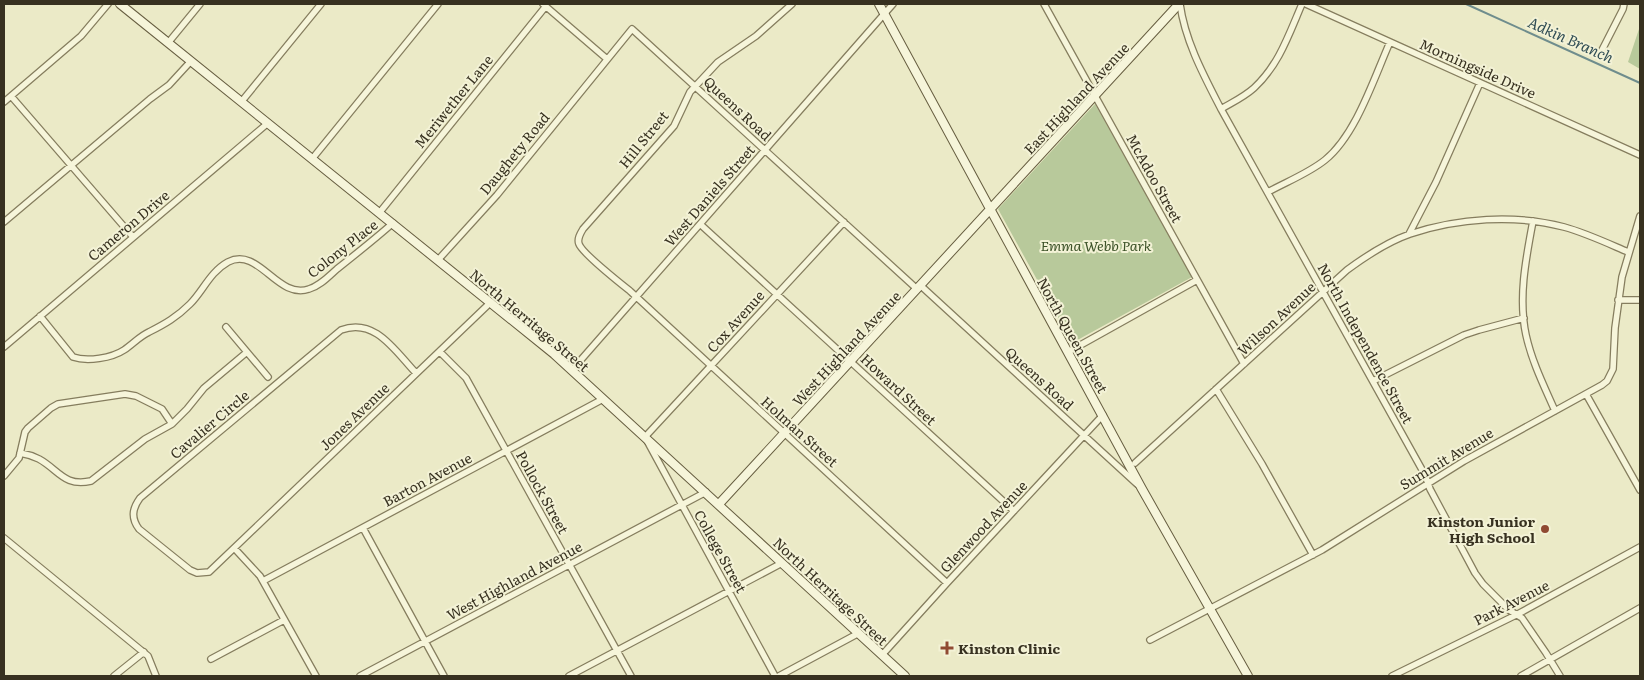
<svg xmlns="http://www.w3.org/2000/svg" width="1644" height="680" font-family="Literata,serif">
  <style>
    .green { fill: #b8c99b }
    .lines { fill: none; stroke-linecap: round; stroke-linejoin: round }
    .stream { stroke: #6f8d8d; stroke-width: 2 }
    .street-casing { stroke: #857d5e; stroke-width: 8 }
    .secondary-casing { stroke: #675e41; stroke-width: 10 }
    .street { stroke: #f6f5da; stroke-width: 5.5 }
    .secondary { stroke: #f6f5da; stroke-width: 8 }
    .poi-dot { fill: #904a32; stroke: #f3f2d6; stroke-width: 2 }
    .labels { text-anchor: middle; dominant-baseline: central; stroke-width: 4; stroke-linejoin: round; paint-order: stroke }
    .street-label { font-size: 14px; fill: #373120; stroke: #f3f2d6 }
    .park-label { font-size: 14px; font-style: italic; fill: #3c5228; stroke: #f3f2d6 }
    .poi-label { font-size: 14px; font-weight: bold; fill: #373120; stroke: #f3f2d6; text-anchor: end }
    .water-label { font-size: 15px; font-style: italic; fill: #314e55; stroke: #f3f2d6 }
  </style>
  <rect width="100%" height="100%" fill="#ebeac7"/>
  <!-- green -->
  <path class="green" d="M1640,26V69L1628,62Z
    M1095,104L1192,277L1072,343L998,209Z"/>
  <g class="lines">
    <!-- stream -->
    <path class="stream" d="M1466,4L1640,83"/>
    <defs>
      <path id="street" d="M543,4L607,59
        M792,4L756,36L718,62L690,92L674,126L583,229C580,234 577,239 579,244C582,253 620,283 630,291L947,583
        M1044,4L1244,364
        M1180,4C1185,41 1204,76 1221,109L1425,475L1430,489L1475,573L1483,584L1509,610L1522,618L1546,653L1560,676
        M1306,4L1640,155
        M168,43L200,4
        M1601,52L1623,9L1624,4
        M11,96L133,237
        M242,101L321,4
        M4,102L81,36L108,4
        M1221,109C1233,102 1244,97 1254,88C1279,65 1289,34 1302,4
        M312,159L438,4
        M1268,192C1286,182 1309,173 1325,160C1356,135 1374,78 1390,42
        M380,212L546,6
        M1533,221C1526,258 1518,298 1526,335C1532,362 1544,386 1555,411
        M4,222L150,99L169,85L191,61
        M700,224L1014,511
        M1409,234L1436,182L1480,83
        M438,260L497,195L632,29L917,289
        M920,285L1137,484
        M1618,300H1640
        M40,316L73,357C87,362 112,358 124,350C133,344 140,336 149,332C165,324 177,317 190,304C203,291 210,272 228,262C259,246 277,300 309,289C320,286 329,276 337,269C356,254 375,239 393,223
        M226,327L268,377
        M4,347L268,123
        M440,352L466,378L631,676
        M1068,352L1197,280
        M572,370L893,4
        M416,373C395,351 375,317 341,330L140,498C132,509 131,518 139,529L190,570L197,573L209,572L491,302
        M1373,381L1464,335L1479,330L1524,318
        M1216,389L1262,464L1313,555
        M1586,394L1640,490
        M20,453C26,454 33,456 39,459C59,470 64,487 91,481L145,439L172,424L187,409L204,388L247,352
        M1135,463L1347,270C1366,256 1387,242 1410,234C1458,218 1515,214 1564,227C1586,233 1607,243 1628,252
        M4,476L19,458L25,432L28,428L51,408L58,404L125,394L136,396L162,409L172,424
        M363,528L444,676
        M4,538L148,656L156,676
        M235,549L260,576L316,676
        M263,581L603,399
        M1150,640L1322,550L1464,461L1602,385L1607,381L1613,369L1615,328L1622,277L1640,216
        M882,655L947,583L1103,415
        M211,659L284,620
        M114,676L144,652
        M360,676L706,492
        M569,676L782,563
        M775,676L645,437L844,222
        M779,676L859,633
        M1392,676L1516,615L1640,547
        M1521,676L1640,608"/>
      <path id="secondary" d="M120,4L554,354L905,676
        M879,4L1142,489L1248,676
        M719,504L1179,4"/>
    </defs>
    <!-- street casing -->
    <use href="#street" class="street-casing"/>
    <!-- secondary casing -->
    <use href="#secondary" class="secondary-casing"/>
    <!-- street -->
    <use href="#street" class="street"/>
    <!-- secondary -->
    <use href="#secondary" class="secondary"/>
  </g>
  <!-- markers -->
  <g class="poi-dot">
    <circle cx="1545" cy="529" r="5"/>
    <path d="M944.5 640.5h5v5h5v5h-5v5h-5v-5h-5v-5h5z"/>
  </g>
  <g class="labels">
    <!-- street labels -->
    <g class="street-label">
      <text transform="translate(1478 68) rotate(24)">Morningside Drive</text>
      <text transform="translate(1076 98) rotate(-47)">East Highland Avenue</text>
      <text transform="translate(453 101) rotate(-51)">Meriwether Lane</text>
      <text transform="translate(738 108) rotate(43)">Queens Road</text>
      <text transform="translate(643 139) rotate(-51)">Hill Street</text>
      <text transform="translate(514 153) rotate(-51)">Daughety Road</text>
      <text transform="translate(1155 178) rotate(61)">McAdoo Street</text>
      <text transform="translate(709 195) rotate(-49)">West Daniels Street</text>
      <text transform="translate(128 225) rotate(-40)">Cameron Drive</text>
      <text transform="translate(342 248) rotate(-38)">Colony Place</text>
      <text transform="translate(1276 318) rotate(-43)">Wilson Avenue</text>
      <text transform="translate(530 320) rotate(40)">North Herritage Street</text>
      <text transform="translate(735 321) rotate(-48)">Cox Avenue</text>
      <text transform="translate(1073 335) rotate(61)">North Queen Street</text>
      <text transform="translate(1366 343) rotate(61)">North Independence Street</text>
      <text transform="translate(846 348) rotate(-47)">West Highland Avenue</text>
      <text transform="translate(1040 378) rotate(42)">Queens Road</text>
      <text transform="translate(899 389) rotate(43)">Howard Street</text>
      <text transform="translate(354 416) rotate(-44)">Jones Avenue</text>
      <text transform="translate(209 424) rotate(-40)">Cavalier Circle</text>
      <text transform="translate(800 431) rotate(42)">Holman Street</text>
      <text transform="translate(1446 458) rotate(-31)">Summit Avenue</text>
      <text transform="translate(427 479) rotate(-28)">Barton Avenue</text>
      <text transform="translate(543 492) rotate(61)">Pollock Street</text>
      <text transform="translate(983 526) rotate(-47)">Glenwood Avenue</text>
      <text transform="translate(721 551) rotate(61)">College Street</text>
      <text transform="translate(514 580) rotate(-28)">West Highland Avenue</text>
      <text transform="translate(831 591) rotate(43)">North Herritage Street</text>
      <text transform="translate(1511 602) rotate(-27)">Park Avenue</text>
    </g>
    <!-- park labels -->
    <g class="park-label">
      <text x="1096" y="245">Emma Webb Park</text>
    </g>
    <!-- poi labels -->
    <g class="poi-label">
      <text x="1535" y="521">Kinston Junior<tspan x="1535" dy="16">High School</tspan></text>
      <text x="958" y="648" text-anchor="start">Kinston Clinic</text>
    </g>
    <!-- water labels -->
    <g class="water-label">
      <text transform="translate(1571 39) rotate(24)">Adkin Branch</text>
    </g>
  </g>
  <!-- border -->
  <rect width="1644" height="680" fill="none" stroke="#373120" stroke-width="10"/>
</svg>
